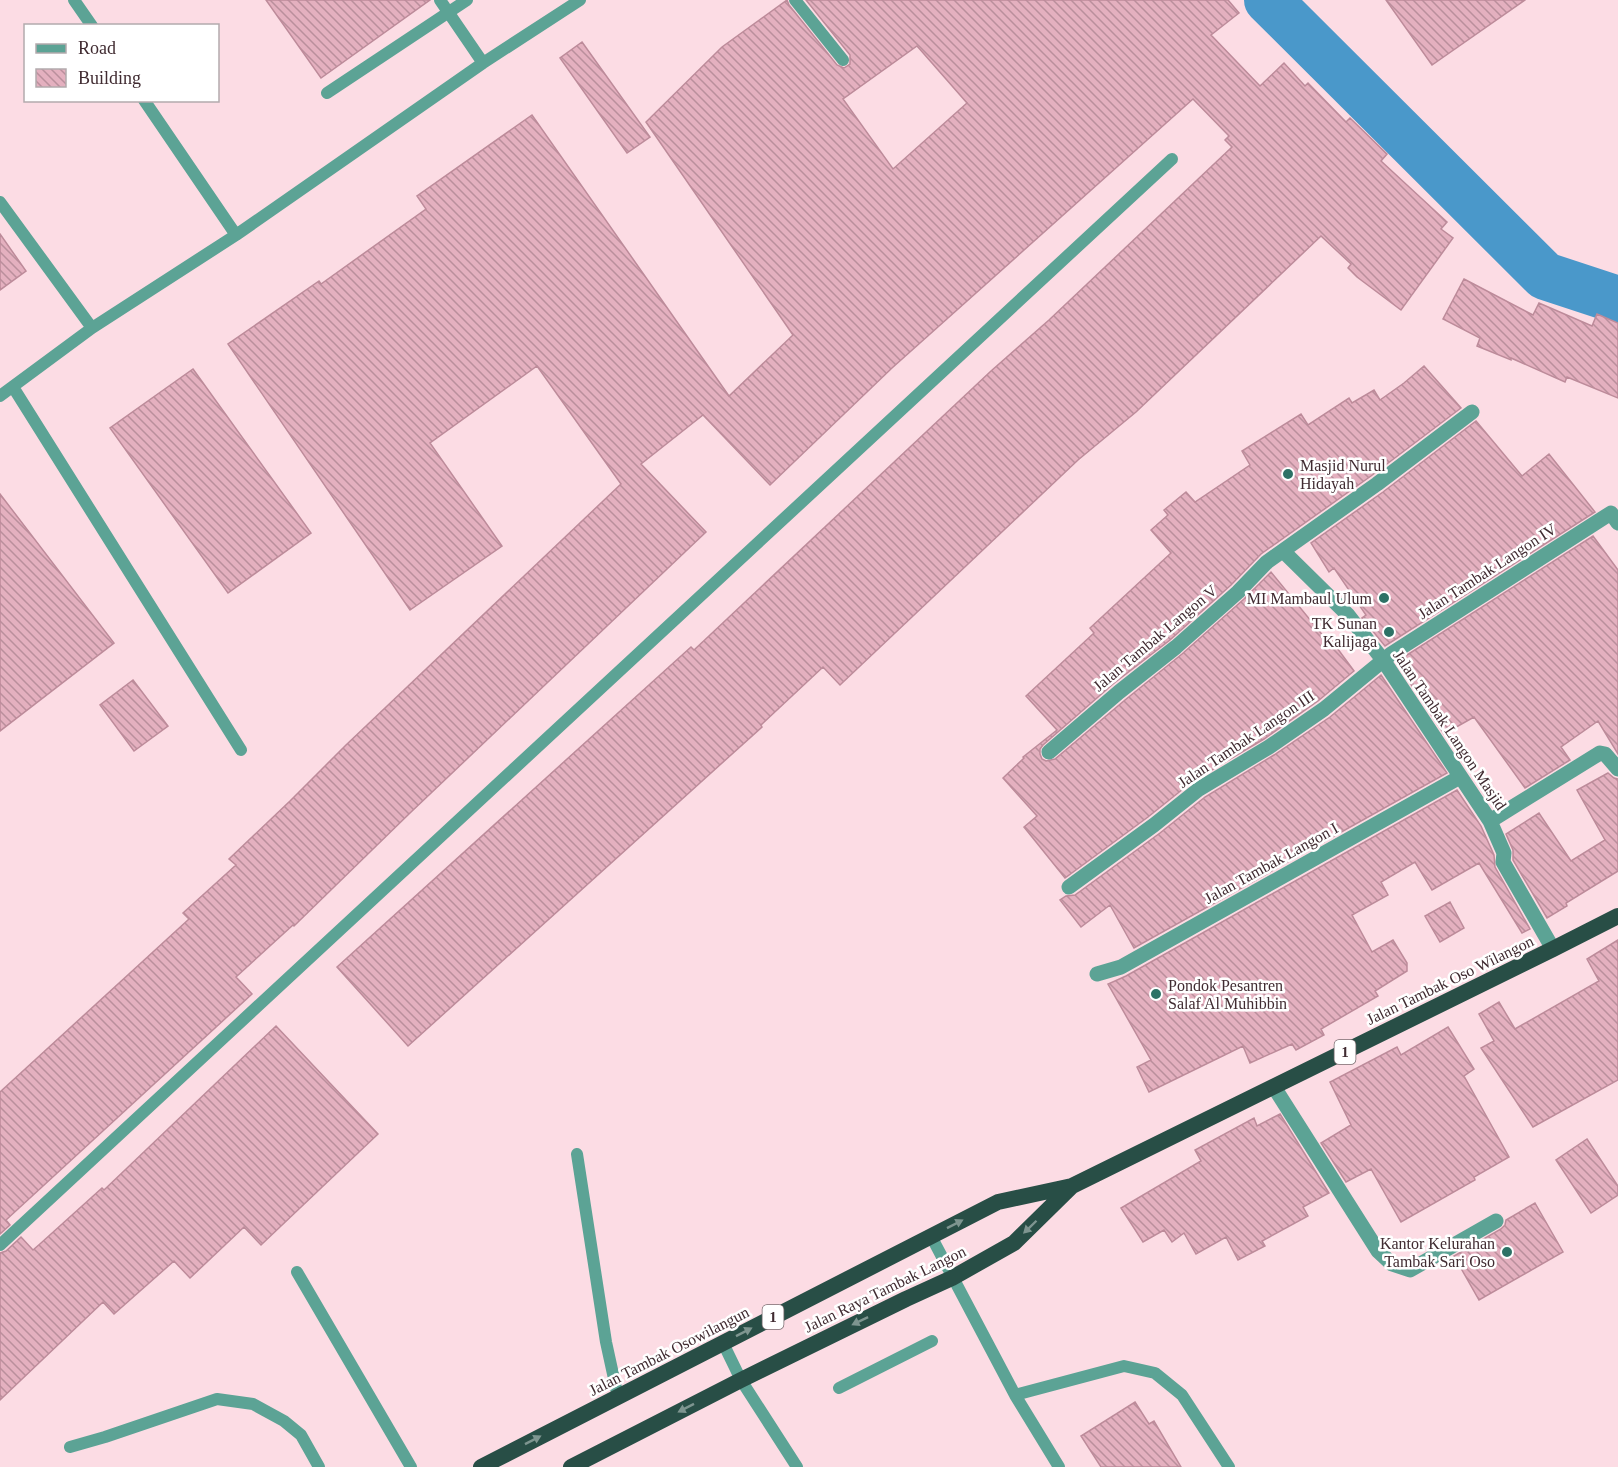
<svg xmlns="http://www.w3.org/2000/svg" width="1618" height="1467" font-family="'Times New Roman',serif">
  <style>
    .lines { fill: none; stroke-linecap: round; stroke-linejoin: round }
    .river { stroke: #4a98ca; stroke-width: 48 }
    .building { fill: url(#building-back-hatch); stroke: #bd8b9a; stroke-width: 1.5; fill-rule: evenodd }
    .service { stroke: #5ca395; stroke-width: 12 }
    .minor { stroke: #5ca395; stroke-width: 15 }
    .trunk { stroke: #284e46; stroke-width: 16 }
    .oneway { fill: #7e9590 }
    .poi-dot { fill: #2d7266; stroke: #fff; stroke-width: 2 }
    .labels { text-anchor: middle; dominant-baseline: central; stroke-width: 5; stroke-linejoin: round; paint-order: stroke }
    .shield { fill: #fff; stroke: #796b6f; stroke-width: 1.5 }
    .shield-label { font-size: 15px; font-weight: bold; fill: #402b31 }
    .poi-label { font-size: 16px; fill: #402b31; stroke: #fff; text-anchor: end }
    .street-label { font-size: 16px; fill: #402b31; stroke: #fff }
  </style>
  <defs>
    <pattern id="building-back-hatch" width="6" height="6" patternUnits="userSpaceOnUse" patternTransform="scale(1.5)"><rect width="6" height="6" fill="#e4b0bf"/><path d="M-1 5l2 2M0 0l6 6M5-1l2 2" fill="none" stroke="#ba8f9c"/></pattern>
  </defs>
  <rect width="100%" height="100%" fill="#fcdce4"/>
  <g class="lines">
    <!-- river -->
    <path class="river" d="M1268,0L1545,276L1618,300"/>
  </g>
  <!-- building -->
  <path class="building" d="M266,0H430L321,78Z
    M787,0L789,5L837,65L844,68L850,64V55L806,0H1228L1239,13L1211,35L1260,86L1284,63L1305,86L1308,83L1346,122L1350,118L1387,154L1381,161L1447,222L1441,229L1453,238L1401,310L1357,277L1348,268L1351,264L1321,236L1136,412L1078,460L840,685L823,667L761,725L762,727L408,1046L337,967L691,647L694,650L991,371L1049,320L1232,147L1225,140L1229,136L1193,99L892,368L770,485L703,415L641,464L706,532L410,813L294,926L293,925L236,977L252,994L6,1220L10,1225L0,1234V1092L189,919L183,913L236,865L229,859L290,801L346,745L621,484L537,366L430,443L502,546L410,610L228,344L319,281L321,284L426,209L417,196L532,115L729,396L793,335L646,122L722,47ZM917,46L967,103L893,169L843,99Z
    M1386,0H1525L1432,65Z
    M582,42L650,137L627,153L560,58Z
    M0,234L26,271L0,290Z
    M1464,279L1533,315L1539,303L1592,326L1597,314L1618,323V398L1567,377L1565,382L1511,358V360L1477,346L1480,338L1443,319Z
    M1424,366L1461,408L1371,476L1261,554L1231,585L1170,640L1113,684L1043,745L1040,749V754L1042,759L1046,761L1055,759L1125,700L1182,654L1244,599L1271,572L1329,643L1332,641L1354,671L1318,701L1264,739L1193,781L1148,817L1065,878L1024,827L1037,816L1003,778L1024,758L1023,757L1057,730L1026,696L1094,633L1090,628L1171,553L1151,530L1168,515L1164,510L1186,492L1195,502L1250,465L1242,451L1301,414L1308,425L1349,398L1352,403L1374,390L1380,400L1404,383Z
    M193,369L311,533L228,593L110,428Z
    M1476,421L1522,476L1549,454L1595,512L1385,646L1362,618L1366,615L1334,568L1329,572L1311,543L1383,492Z
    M0,494L114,643L0,731Z
    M1593,536L1618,570V754L1598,721L1561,747L1570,760L1525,788L1474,717L1444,734L1396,662Z
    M1381,675L1447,773L1134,948L1110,905L1081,927L1060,900L1066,896L1075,895L1160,833L1205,797L1274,755L1330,717Z
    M133,680L168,726L134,751L100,705Z
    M1608,773L1614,778L1618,779V871L1566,903L1567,906L1547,918L1513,860V850L1506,834L1539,813L1571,861L1605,840L1577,790Z
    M1457,790L1481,826L1494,855L1495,867L1530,929L1522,933L1479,863L1432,890L1415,862L1381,882L1388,895L1352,915L1372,952L1393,940L1407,963V971L1375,991L1378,996L1321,1029L1324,1035L1296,1050L1292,1044L1250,1063L1243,1046L1149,1092L1137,1067L1151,1060L1108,984L1126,976Z
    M1450,902L1464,928L1440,942L1425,916Z
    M1618,940V1080L1533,1127L1481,1048L1494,1041L1479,1014L1499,1002L1515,1029L1599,981L1587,959Z
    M276,1026L378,1134L261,1245L244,1227L190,1278L174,1261L114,1314L103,1302L0,1400V1253L6,1251L21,1237L33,1250L41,1243L102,1188L104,1190Z
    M1448,1027L1474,1069L1464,1076L1509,1157L1474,1177L1475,1180L1401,1222L1371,1169L1346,1182L1321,1143L1351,1125L1330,1082L1397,1047L1401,1055Z
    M1280,1114L1329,1193L1303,1207L1308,1216L1262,1241L1265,1246L1238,1260L1226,1237L1196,1254L1184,1233L1172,1242L1164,1230L1143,1242L1121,1208L1201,1161L1195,1150L1254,1118L1257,1126Z
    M1587,1139L1618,1186V1195L1591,1213L1556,1160Z
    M1535,1203L1563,1252L1479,1300L1454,1256L1501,1229L1505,1225L1506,1220Z
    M1135,1402L1149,1424L1154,1421L1181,1467H1101L1081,1436Z"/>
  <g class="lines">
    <!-- service -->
    <path class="service" d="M74,0L92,26
      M440,0L483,63
      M795,0L843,60
      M327,93L467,0
      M144,100L236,235
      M0,202L92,328
      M13,387L241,750
      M0,396L92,328L236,235L483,63L580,0
      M577,1154L606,1342L618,1397
      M931,1236L1015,1395
      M0,1245L1172,159
      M297,1272L411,1467
      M723,1343L741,1380L797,1467
      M839,1388L932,1341
      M70,1447L105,1437L217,1399L253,1404L284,1421L301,1435L319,1467
      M1059,1467L1015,1395L1124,1366L1155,1373L1182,1395L1229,1467"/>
    <!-- minor -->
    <path class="minor" d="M1283,551L1348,615L1383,660L1490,821L1504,853L1503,862L1553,949
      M1049,752L1119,692L1176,647L1238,592L1267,562L1377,484L1472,412
      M1490,821L1600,753L1605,754L1618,769
      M1069,887L1154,825L1199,789L1269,747L1324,709L1391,654L1611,513L1618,523
      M1097,974L1121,967L1460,777
      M1274,1087L1378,1251L1392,1264L1410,1270L1496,1221"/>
    <!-- trunk -->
    <path class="trunk" d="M481,1467L998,1202L1072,1186L1553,949L1618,916
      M571,1467L741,1380L906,1299L952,1278L1014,1243L1071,1187"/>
  </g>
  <!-- one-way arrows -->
  <defs><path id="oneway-solid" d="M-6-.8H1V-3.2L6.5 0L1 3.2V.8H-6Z" transform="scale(1.5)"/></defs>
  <g class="oneway">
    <use href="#oneway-solid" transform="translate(955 1224) rotate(-27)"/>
    <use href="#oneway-solid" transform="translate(1030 1227) rotate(136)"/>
    <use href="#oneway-solid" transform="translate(860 1321) rotate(154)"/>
    <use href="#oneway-solid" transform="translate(744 1332) rotate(-27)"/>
    <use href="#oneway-solid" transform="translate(686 1408) rotate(153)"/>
    <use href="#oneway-solid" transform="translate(533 1440) rotate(-27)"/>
  </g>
  <!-- markers -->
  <g class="poi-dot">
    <circle cx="1288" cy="474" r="6"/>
    <circle cx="1384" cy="598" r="6"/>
    <circle cx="1389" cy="632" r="6"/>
    <circle cx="1156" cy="994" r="6"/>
    <circle cx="1507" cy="1252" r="6"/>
  </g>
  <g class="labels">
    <!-- shield labels -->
    <g class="shield">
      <rect x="1334.5" y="1040" width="21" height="24" rx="4.5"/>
      <rect x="762.5" y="1305" width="21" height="24" rx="4.5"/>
    </g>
    <g class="shield-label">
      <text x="1345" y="1052">1</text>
      <text x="773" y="1317">1</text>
    </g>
    <!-- poi labels -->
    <g class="poi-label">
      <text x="1300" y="465" text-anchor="start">Masjid Nurul<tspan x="1300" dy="18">Hidayah</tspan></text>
      <text x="1372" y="598">MI Mambaul Ulum</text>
      <text x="1377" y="623">TK Sunan<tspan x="1377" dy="18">Kalijaga</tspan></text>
      <text x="1168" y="985" text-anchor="start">Pondok Pesantren<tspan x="1168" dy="18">Salaf Al Muhibbin</tspan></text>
      <text x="1495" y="1243">Kantor Kelurahan<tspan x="1495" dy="18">Tambak Sari Oso</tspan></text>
    </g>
    <!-- street labels -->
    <g class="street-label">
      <text transform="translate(1487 571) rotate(-33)">Jalan Tambak Langon IV</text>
      <text transform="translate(1155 638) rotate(-40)">Jalan Tambak Langon V</text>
      <text transform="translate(1450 730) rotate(56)">Jalan Tambak Langon Masjid</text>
      <text transform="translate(1246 739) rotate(-34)">Jalan Tambak Langon III</text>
      <text transform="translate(1271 863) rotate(-29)">Jalan Tambak Langon I</text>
      <text transform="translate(1450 980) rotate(-26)">Jalan Tambak Oso Wilangon</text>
      <text transform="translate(885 1289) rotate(-26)">Jalan Raya Tambak Langon</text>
      <text transform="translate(669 1351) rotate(-27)">Jalan Tambak Osowilangun</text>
    </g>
  </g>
  <!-- legend -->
  <rect x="24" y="24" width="195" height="78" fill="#ffffff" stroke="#b3aaad" stroke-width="1.5"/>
  <rect x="36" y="44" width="30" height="9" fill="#5ca395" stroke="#b3aaad" stroke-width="1.5"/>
  <text x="78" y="54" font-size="18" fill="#402b31">Road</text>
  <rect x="36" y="69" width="30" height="18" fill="url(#building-back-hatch)" stroke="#b3aaad" stroke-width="1.5"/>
  <text x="78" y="84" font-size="18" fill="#402b31">Building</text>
</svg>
